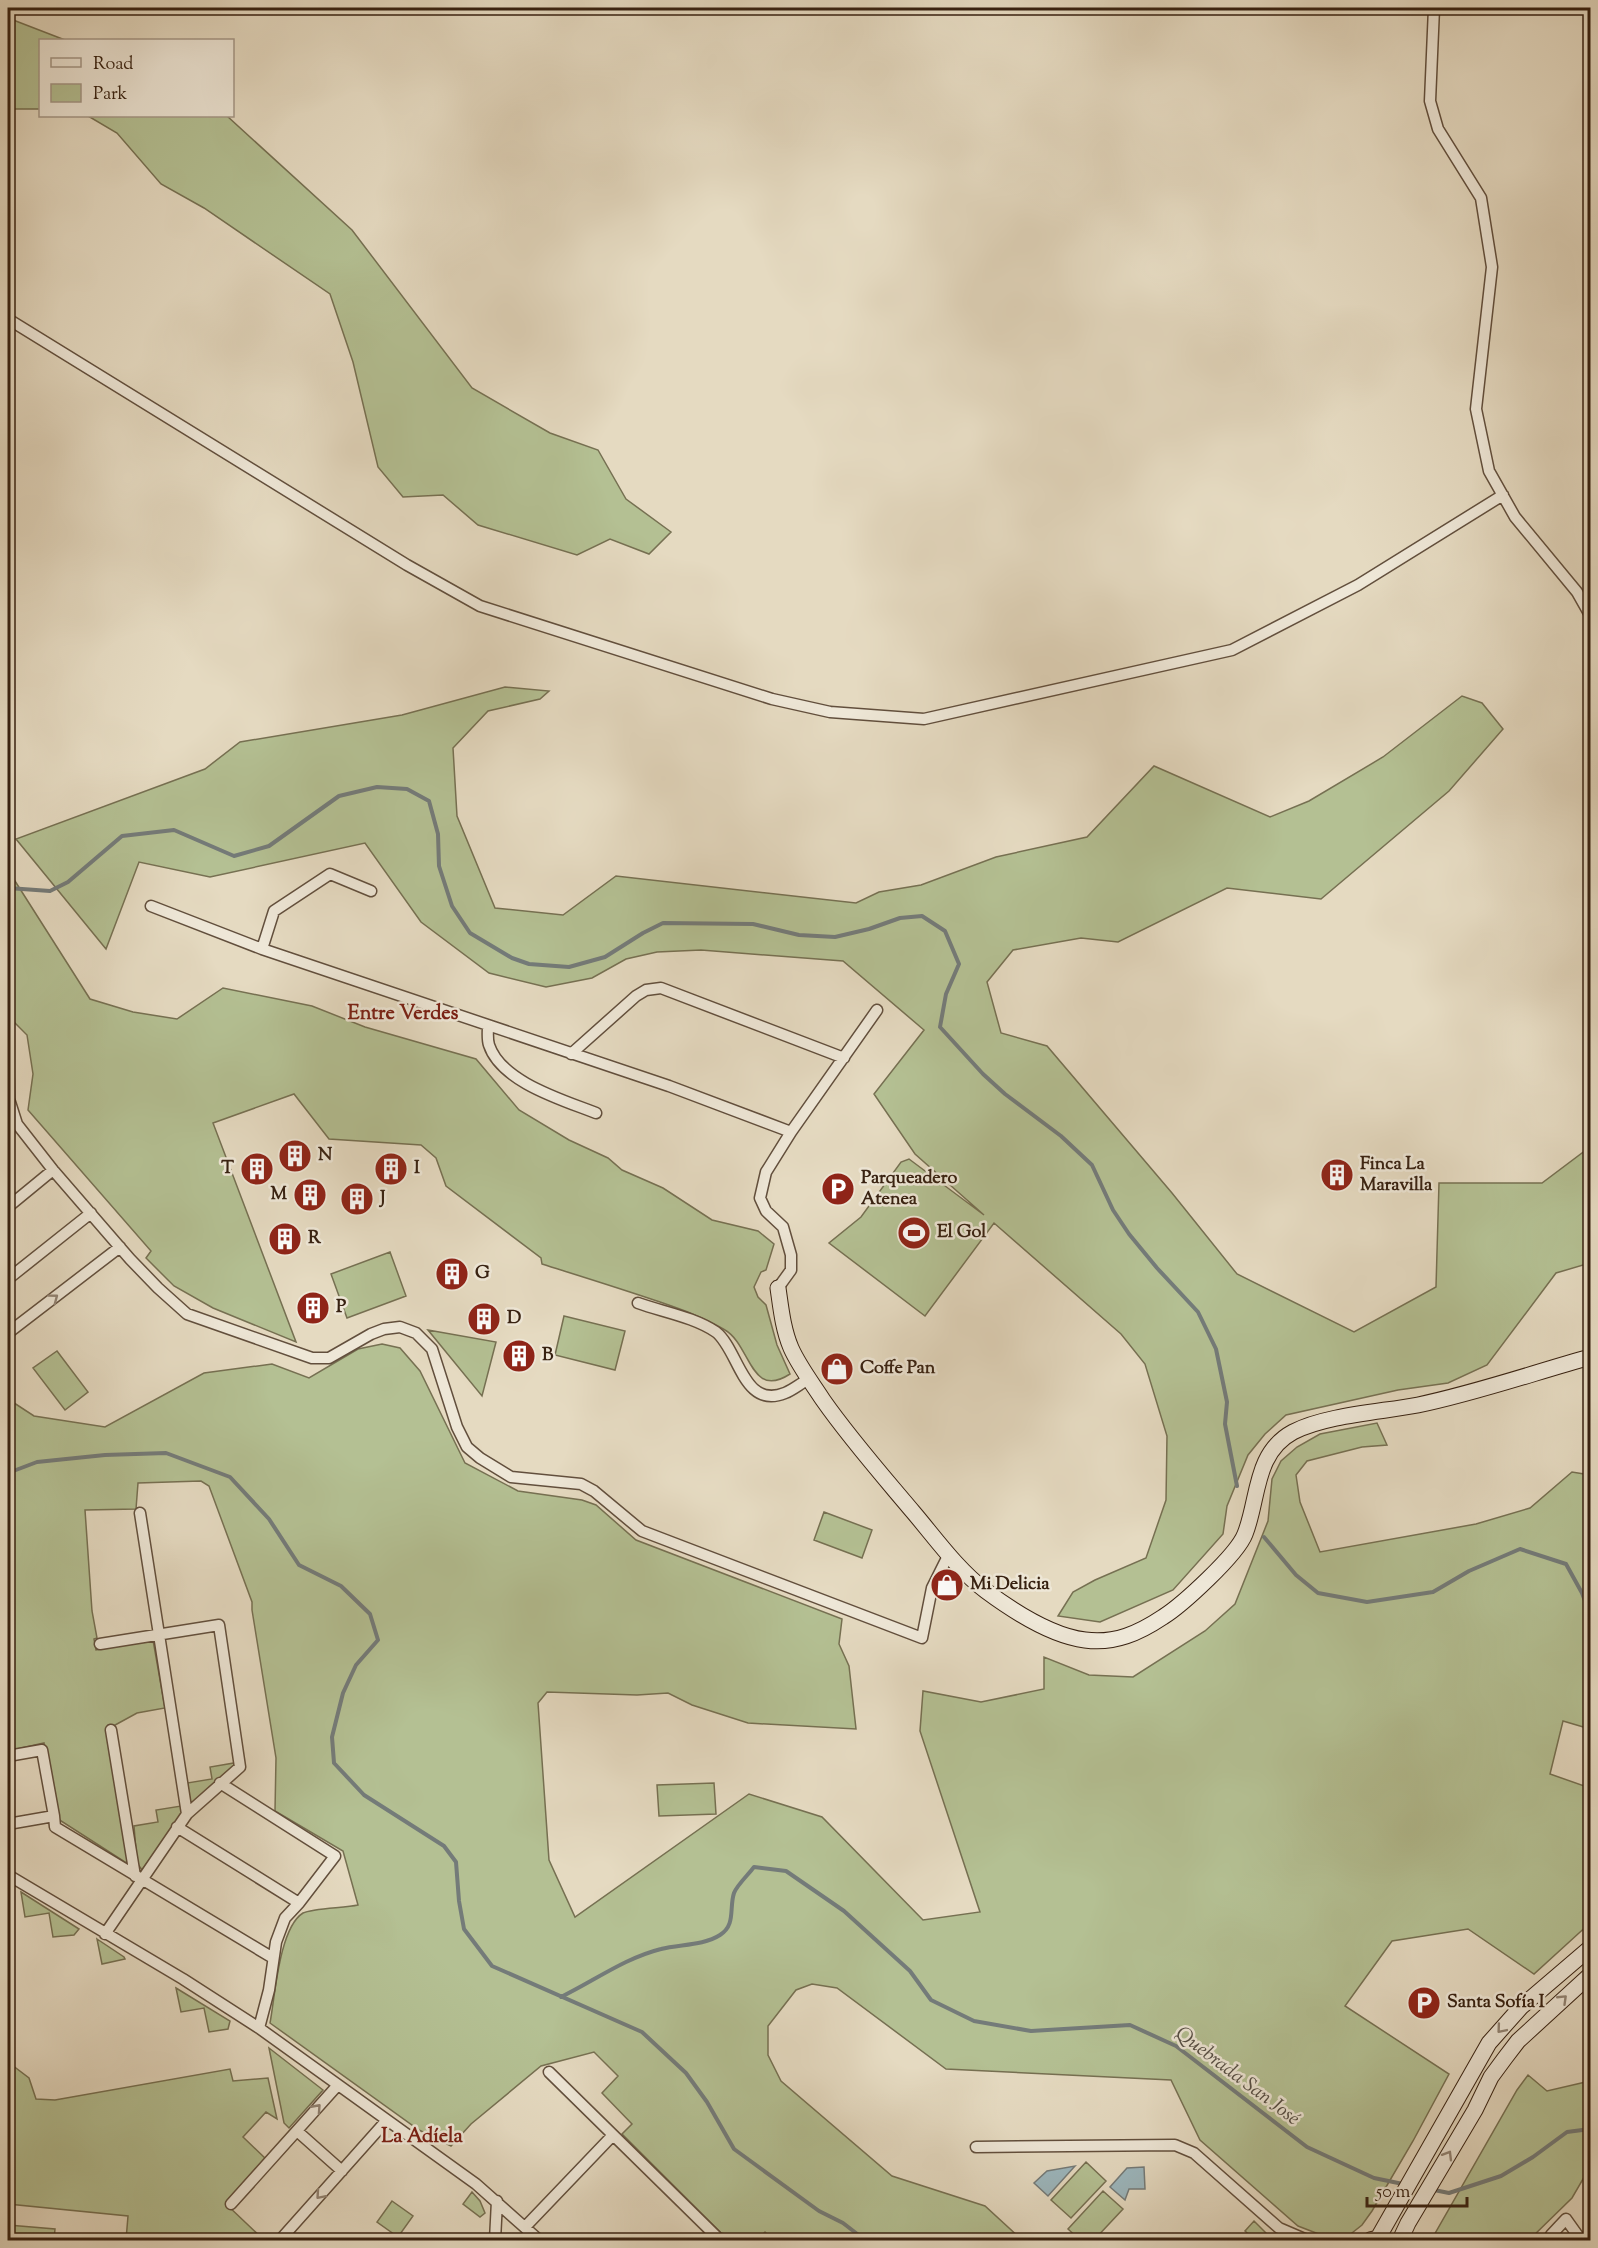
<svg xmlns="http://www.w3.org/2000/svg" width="1598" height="2248" font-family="'Sorts Mill Goudy',serif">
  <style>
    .green { fill: #b4c093; stroke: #767052; stroke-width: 1.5 }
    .water { fill: #9cb7be; stroke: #747b79; stroke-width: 1.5 }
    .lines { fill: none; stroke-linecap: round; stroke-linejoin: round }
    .stream { stroke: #747b79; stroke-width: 4 }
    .street-casing { stroke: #624f3d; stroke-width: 13 }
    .secondary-casing { stroke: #372111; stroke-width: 17 }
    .street { stroke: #eee7d7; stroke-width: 10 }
    .secondary { stroke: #eee7d7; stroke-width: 15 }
    .oneway { stroke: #928474 }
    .labels { text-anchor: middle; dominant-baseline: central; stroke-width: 5; stroke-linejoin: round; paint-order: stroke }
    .poi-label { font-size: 18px; font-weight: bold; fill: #372111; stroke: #eee7d7; text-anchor: start }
    .neighbourhood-label { font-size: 20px; font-weight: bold; fill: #7a1f14; stroke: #eee7d7 }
    .water-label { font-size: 20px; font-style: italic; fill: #554e45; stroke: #eee7d7 }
  </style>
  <rect width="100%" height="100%" fill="#e5dac1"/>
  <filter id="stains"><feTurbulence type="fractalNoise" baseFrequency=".00333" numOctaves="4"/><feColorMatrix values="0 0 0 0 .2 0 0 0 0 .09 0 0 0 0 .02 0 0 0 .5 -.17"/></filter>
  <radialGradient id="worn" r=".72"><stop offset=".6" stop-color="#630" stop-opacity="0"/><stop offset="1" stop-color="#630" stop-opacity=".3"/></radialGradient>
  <!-- green -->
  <path class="green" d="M8,18L65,40H40V109H8Z
    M88,116H227L352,230L472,388L550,433L598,450L626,499L671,532L649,554L610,539L577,555L478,525L443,495L403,497L378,467L353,362L330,294L204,208L161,184L117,133Z
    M505,687L549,691L540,699L488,711L453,748L457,816L495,908L563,915L616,876L856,903L879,892L921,885L996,857L1087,837L1154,766L1270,817L1309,801L1383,757L1462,696L1482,703L1503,729L1449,791L1321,899L1227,888L1118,942L1081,938L1013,950L987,982L1001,1033L1047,1046L1172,1193L1237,1274L1354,1332L1436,1287L1439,1183H1542L1590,1147V1263L1556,1273L1487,1365L1448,1383L1398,1390L1286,1415L1265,1434L1248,1455L1227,1506L1223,1534L1173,1590L1100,1622L1058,1616L1073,1592L1095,1580L1146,1558L1166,1500L1167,1436L1145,1364L1121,1334L994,1223L925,1316L829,1243L861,1217L901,1162L909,1159L984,1215L915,1154L874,1094L924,1030L843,961L701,950L657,952L626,959L592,978L546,987L489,973L421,922L365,843L210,877L139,862L106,949L16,839L205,769L240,742L402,715Z
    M8,870L90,999L133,1012L177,1019L223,988L312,1006L365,1027L476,1059L519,1110L569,1140L608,1158L622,1170L663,1188L712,1220L758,1231L774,1244L766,1270L761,1272L754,1287L758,1297L766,1305L777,1345L790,1374C750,1400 751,1345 725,1330C704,1317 680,1309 657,1301C619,1288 580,1276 542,1264L541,1258L446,1186L436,1158L421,1145L329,1139L294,1094L213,1123L296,1342L213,1308L174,1286L146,1258L151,1251L28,1110L33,1074L27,1035L8,1016Z
    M390,1252L406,1296L347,1318L331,1274Z
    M564,1316L625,1331L615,1370L555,1355Z
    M428,1330L496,1342L482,1396Z
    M382,1344L400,1348L420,1371L465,1463L518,1491L582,1500L596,1505L636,1540L842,1619L839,1644L849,1666L856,1729L748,1723L692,1705L668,1693L637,1695L547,1692L538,1703L549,1860L575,1917L749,1794L822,1817L923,1920L980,1912L920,1731L923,1691L981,1702L1044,1689V1657L1089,1675L1133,1677L1205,1631L1235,1604L1268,1521L1272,1479L1281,1461L1297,1447L1320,1434L1377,1423L1387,1445L1362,1447L1307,1461L1296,1475L1300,1502L1320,1552L1476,1524L1530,1508L1572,1472L1590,1475V1729L1563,1721L1550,1774L1590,1788V1923L1534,1974L1468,1929L1392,1941L1345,2006L1449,2074L1413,2141L1372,2211L1362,2225L1343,2240L1329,2238L1298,2226L1200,2140L1171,2080L946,2069L837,1988L812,1984L796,1990L768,2026V2055L781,2081L892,2176L985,2206L1022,2240H773L765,2232L757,2240H748L721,2233L622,2134L632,2124L602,2093L618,2076L594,2052L541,2066L471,2124L451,2146L419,2130L270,2023C275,1997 279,1928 303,1913C313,1908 345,1908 358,1905L343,1851L275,1811L276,1758L252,1610V1602L209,1486L201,1481L138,1483L136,1509L85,1510L92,1611L97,1638L94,1639L96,1650L153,1640L165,1708L137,1713L106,1730L128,1864L58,1819L44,1743L8,1751V1399L34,1416L105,1427L204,1373L272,1364L309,1378L358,1349Z
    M57,1351L88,1392L65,1410L33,1368Z
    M824,1512L872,1530L862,1558L814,1540Z
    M234,1763V1766L216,1781L191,1806L187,1783L212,1779L210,1767Z
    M714,1783L716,1814L659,1816L657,1785Z
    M181,1806L182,1815L142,1870L137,1863L134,1826L158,1822L156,1810Z
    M21,1892L79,1929L74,1935L53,1937L49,1913L25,1917Z
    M97,1939L124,1957L125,1959L102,1964Z
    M176,1988L230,2021L228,2029L209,2032L204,2008L181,2012Z
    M269,2048L323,2090L289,2128L284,2123Z
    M8,2062L29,2078L36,2099L55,2100L230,2069L233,2081L268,2078L277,2119L266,2112L243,2137L266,2159L226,2204L264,2240H126L128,2216L8,2204Z
    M1528,2075L1547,2091L1590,2081V2167L1572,2198L1529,2240H1439L1433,2237L1517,2090Z
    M1086,2162L1106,2181L1071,2218L1051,2200Z
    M1103,2191L1123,2209L1094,2240H1080L1068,2229Z
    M472,2192L480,2201L485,2213L480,2217L463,2204Z
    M392,2201L413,2216L398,2237L377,2222Z
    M1254,2221L1273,2240H1255L1245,2231Z
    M8,2225L55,2229L54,2240H8Z"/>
  <!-- water -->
  <path class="water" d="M1075,2166L1048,2196L1034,2183L1047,2171Z
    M1144,2167L1145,2189H1129L1125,2200L1110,2187L1127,2168Z"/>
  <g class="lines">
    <!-- stream -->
    <path class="stream" d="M8,888L50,891L68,882L122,836L174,830L234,856L269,846L339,796L377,787L407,789L429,801L438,834L439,866L452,906L470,933L512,958L529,964L569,967L605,957L643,933L663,923L753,924L799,935L835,937L869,929L900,918L922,916L945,931L959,964L946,994L940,1027L983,1074L1005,1094L1061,1136L1092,1165L1113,1210L1129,1234L1157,1268L1198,1312L1216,1349L1227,1402L1225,1424L1237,1486
      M8,1473L37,1462L105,1455L166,1453L230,1477L269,1519L299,1565L341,1586L370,1614L378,1640L356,1665L343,1693L332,1737L334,1763L364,1795L444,1846L456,1862L459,1901L464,1929L492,1966L642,2032L686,2073L707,2102L734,2149L819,2211L843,2223L865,2240
      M1264,1537L1296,1575L1318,1593L1367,1602L1433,1592L1469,1571L1520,1549L1566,1564L1582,1593L1590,1614
      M561,1997C594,1981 625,1958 661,1949C679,1944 703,1946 720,1935C736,1925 729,1908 734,1893C737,1885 748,1875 754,1867L786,1871L844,1911L910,1971L931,2000L974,2021L1031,2031L1130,2025L1176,2046L1307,2147L1374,2178L1403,2184
      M1434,2190L1449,2193L1501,2176L1533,2157L1567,2132L1590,2129"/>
    <defs>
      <path id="street" d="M1434,8L1430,101L1438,129L1481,198L1492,267L1476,409L1489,471L1515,517L1577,592L1590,615
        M8,319L407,565L480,606L772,699L830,712L924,719L1232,650L1358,585L1503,495
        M151,906L262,949L669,1086L791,1132L766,1172L760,1198L766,1211L783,1227L791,1255V1270L778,1288
        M262,949L274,911L330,874L371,891
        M488,1026C488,1032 487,1039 489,1045C501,1082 563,1100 596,1113
        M8,1053L9,1099L17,1124L53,1170L130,1259L158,1288L187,1314L312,1358H329L371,1334L384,1329L400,1327L416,1333L432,1349L457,1427L467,1447L480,1458L511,1477L581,1484L594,1491L642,1531L922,1638L932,1588L949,1554
        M571,1054L636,996L646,990L661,988L844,1058
        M791,1132L877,1010
        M8,1207L53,1170
        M8,1279L91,1213
        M638,1303C663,1312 694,1317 716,1332C739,1350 743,1410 785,1393C793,1390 801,1383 809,1379
        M8,1333L120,1247
        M140,1513L187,1814
        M100,1644L219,1625L240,1767L187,1814L105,1934
        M111,1730L135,1876
        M8,1756L42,1750L54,1816L8,1824
        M220,1783L335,1856L299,1903L285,1918L276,1942L269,1990L259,2028
        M54,1816L55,1827L273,1958
        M177,1827L299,1903
        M8,1875L183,1979L259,2028L476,2184L539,2240
        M549,2072L720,2240
        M297,2131L342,2171
        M976,2147L1175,2145L1194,2153L1279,2228L1307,2240
        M231,2204L337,2086
        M525,2227L613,2135
        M1551,2235L1566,2219L1581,2240
        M280,2240L387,2120
        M495,2240L497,2201"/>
      <path id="secondary" d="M778,1288C781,1309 783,1329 791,1348C799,1366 812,1383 823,1400C851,1440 883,1476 914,1513C936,1539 958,1570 986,1591C1013,1611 1052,1636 1085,1640C1115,1644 1139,1633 1163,1617C1182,1605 1237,1555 1245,1534C1259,1499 1254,1453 1293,1432C1326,1415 1381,1412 1418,1405C1476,1393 1533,1373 1590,1357
        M1370,2240L1378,2238L1489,2043L1521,2007L1590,1948
        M1400,2240L1408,2223L1475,2110L1491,2077L1505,2058L1518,2041L1590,1975"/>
    </defs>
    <!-- street casing -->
    <use href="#street" class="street-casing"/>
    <!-- secondary casing -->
    <use href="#secondary" class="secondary-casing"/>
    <!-- street -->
    <use href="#street" class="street"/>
    <!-- secondary -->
    <use href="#secondary" class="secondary"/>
  </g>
  <!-- one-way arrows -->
  <defs><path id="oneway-chevron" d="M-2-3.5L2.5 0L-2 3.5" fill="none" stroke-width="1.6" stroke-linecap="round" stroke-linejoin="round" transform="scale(1.5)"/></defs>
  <g class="oneway">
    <use href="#oneway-chevron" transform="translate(54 1298) rotate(-37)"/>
    <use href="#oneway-chevron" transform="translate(1563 1999) rotate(-44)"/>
    <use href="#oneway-chevron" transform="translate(1501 2029) rotate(130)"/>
    <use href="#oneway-chevron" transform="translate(317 2108) rotate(-48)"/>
    <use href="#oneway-chevron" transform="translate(1448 2155) rotate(-59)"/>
    <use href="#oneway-chevron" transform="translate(320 2195) rotate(131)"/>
  </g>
  <!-- icons -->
  <defs>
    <symbol id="building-disc" viewBox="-11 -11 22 22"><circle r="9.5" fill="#8f2418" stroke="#eee7d7"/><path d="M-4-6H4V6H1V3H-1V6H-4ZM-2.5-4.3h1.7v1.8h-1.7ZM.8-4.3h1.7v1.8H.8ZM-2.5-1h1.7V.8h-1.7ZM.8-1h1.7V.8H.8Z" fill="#fff"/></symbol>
    <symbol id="parking-disc" viewBox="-11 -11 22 22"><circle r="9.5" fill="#8f2418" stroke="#eee7d7"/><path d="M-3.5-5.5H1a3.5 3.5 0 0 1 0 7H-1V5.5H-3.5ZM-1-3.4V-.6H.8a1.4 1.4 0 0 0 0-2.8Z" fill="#fff"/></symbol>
    <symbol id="stadium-disc" viewBox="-11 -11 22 22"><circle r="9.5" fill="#8f2418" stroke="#eee7d7"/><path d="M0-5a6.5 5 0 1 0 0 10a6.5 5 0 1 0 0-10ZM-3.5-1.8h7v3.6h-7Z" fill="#fff"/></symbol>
    <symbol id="shop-disc" viewBox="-11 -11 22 22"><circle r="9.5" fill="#8f2418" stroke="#eee7d7"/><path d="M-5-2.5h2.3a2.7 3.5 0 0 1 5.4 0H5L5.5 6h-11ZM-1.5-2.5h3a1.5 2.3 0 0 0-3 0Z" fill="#fff"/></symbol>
  </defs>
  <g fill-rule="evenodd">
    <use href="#building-disc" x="276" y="1137" width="38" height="38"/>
    <use href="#building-disc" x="238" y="1150" width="38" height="38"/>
    <use href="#building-disc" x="372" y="1150" width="38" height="38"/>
    <use href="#building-disc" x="1318" y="1156" width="38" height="38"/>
    <use href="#parking-disc" x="819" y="1170" width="38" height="38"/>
    <use href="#building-disc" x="291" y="1176" width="38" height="38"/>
    <use href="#building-disc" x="338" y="1180" width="38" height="38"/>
    <use href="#stadium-disc" x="895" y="1214" width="38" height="38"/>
    <use href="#building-disc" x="266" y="1220" width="38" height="38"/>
    <use href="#building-disc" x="433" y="1255" width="38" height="38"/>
    <use href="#building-disc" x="294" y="1289" width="38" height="38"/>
    <use href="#building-disc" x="465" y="1300" width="38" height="38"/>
    <use href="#building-disc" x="500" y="1337" width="38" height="38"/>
    <use href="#shop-disc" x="818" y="1350" width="38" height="38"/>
    <use href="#shop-disc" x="928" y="1566" width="38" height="38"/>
    <use href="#parking-disc" x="1405" y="1984" width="38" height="38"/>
  </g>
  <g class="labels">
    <!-- poi labels -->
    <g class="poi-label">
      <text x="318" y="1156">N</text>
      <text x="1360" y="1165">Finca La<tspan x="1360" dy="21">Maravilla</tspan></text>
      <text x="234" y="1169" text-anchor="end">T</text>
      <text x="414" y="1169">I</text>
      <text x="861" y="1179">Parqueadero<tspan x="861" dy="21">Atenea</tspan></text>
      <text x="287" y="1195" text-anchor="end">M</text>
      <text x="380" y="1199">J</text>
      <text x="937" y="1233">El Gol</text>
      <text x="308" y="1239">R</text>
      <text x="475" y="1274">G</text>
      <text x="336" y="1308">P</text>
      <text x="507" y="1319">D</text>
      <text x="542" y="1356">B</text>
      <text x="860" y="1369">Coffe Pan</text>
      <text x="970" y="1585">Mi Delicia</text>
      <text x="1447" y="2003">Santa Sofía I</text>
    </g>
    <!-- neighbourhood labels -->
    <g class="neighbourhood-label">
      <text x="403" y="1014">Entre Verdes</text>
      <text x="422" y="2137">La Adíela</text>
    </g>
    <!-- water labels -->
    <g class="water-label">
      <text transform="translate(1237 2077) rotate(37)">Quebrada San José</text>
    </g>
  </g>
  <!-- margin -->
  <rect width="1598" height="2248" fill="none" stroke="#e5dac1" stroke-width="30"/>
  <rect x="9" y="9" width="1580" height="2230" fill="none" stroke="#372111" stroke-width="3"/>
  <rect x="15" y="15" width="1568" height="2218" fill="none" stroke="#372111" stroke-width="1.5"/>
  <!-- legend -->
  <rect x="39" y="39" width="195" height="78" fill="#eee7d7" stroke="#a59888" stroke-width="1.5"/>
  <rect x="51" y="58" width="30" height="9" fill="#eee7d7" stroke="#a59888" stroke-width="1.5"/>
  <text x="93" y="69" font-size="18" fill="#372111">Road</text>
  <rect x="51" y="84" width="30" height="18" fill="#b4c093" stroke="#a59888" stroke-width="1.5"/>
  <text x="93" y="99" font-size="18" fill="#372111">Park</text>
  <!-- scale -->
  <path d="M1367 2197v9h100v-9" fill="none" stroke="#372111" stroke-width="3"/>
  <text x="1376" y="2197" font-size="18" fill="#372111" stroke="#eee7d7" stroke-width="4.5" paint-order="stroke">50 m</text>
  <rect width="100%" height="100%" filter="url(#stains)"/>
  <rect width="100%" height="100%" fill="url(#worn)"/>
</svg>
